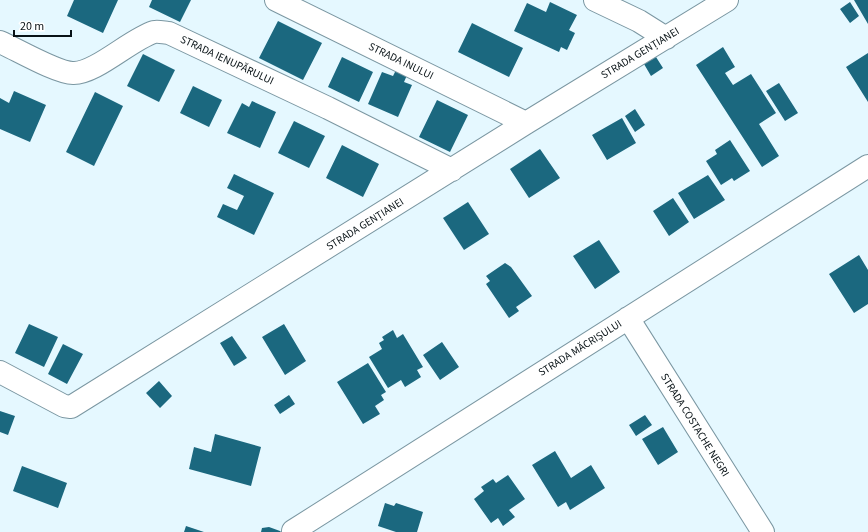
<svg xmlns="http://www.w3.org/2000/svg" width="868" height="532" font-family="'Source Sans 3',sans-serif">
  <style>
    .building { fill: #1b687f }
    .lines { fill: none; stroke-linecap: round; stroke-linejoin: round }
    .minor-casing { stroke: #7b97a2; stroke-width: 24 }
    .minor { stroke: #fff; stroke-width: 22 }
    .labels { text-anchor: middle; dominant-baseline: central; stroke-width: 3; stroke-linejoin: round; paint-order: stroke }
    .street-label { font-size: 11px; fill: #081216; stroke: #fff }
  </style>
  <rect width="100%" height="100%" fill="#e5f8ff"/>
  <!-- building -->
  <path class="building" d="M74,0H118L103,33L67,16Z
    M152,0H191L180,22L149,7Z
    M854,0H868V24Z
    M550,2L577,15L569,30L575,33L567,50L561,47L559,52L514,31L527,3L546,12Z
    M850,2L859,16L850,23L840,9Z
    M278,21L322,43L303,80L259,58Z
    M472,23L523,48L509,77L458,52Z
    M723,47L735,67L725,73L733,85L751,74L776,113L759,124L779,156L762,167L696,65Z
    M868,53V102L846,67Z
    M143,54L175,70L159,102L127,86Z
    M342,57L373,72L359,102L328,87Z
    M656,57L663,68L651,76L644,64Z
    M397,68L408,73L404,82L412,85L398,117L368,104L382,72L393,76Z
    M779,83L798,113L785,121L766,91Z
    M193,86L222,100L209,127L180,113Z
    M14,91L46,105L30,142L0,129V98L9,103Z
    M95,92L123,106L94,166L66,152Z
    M437,100L468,115L450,152L419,137Z
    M252,101L276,112L260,148L227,133L242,103L249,107Z
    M635,109L645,125L635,132L625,116Z
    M622,118L636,143L607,160L592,135Z
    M294,121L325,136L309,168L278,153Z
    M730,140L750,171L734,181L732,178L721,185L706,161L717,154L715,150Z
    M342,145L379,164L363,197L326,178Z
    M540,149L560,178L529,198L510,169Z
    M234,174L274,193L254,235L217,217L223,204L237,210L244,196L227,188Z
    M708,175L725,200L694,219L678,193Z
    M673,198L689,222L669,236L653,211Z
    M468,202L489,234L464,250L443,218Z
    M599,240L620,272L595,289L573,256Z
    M859,255L868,270V304L854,313L829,274Z
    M505,263L511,267L532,296L516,307L519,311L509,318L486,284L490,281L486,276Z
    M29,324L58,337L44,367L15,353Z
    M284,324L306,361L285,375L262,337Z
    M393,330L397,338L403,334L423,367L417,370L421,377L405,387L401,380L388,388L369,357L382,349L379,343L384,340L382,337Z
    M232,336L247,358L234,366L220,343Z
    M442,342L459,367L440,380L423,355Z
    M63,344L83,354L67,384L48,374Z
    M368,363L386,392L381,395L384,400L375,406L380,414L363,424L337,382Z
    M159,381L172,396L160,408L146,393Z
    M289,395L295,404L280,414L274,405Z
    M0,411L15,416L8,435L0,432Z
    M645,415L652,425L636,436L629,425Z
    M663,427L678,452L658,465L642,439Z
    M215,434L261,447L251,486L189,469L194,447L211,452Z
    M555,451L571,478L591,465L605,488L570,510L566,502L558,507L532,465Z
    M22,466L67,483L58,508L13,491Z
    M508,475L525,499L509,510L515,517L503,526L498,518L491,523L474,499L484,491L481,487L493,479L496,483Z
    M385,503L394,506L396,503L423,512L417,532H396L378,526Z
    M186,526L204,532H184Z
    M269,527L280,531L281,532H261L262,528Z"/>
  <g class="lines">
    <defs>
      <path id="minor" d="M276,0L526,123
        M595,0L639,21L666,38
        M0,42C16,49 57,73 73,73C95,74 131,39 154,32C159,31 165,33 169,33L328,108L452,170
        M628,318L763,532
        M0,372L64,406L71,407L79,402L526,123L727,0
        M293,531L868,166"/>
    </defs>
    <!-- minor casing -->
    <use href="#minor" class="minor-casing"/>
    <!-- minor -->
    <use href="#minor" class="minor"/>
  </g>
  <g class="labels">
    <!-- street labels -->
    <g class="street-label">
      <text transform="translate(640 53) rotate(-31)">STRADA GENȚIANEI</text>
      <text transform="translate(227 60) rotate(25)">STRADA IENUPĂRULUI</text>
      <text transform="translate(401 61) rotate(26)">STRADA INULUI</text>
      <text transform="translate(365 224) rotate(-32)">STRADA GENȚIANEI</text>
      <text transform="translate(580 348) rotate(-32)">STRADA MĂCRIȘULUI</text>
      <text transform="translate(695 425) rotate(58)">STRADA COSTACHE NEGRI</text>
    </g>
  </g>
  <!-- scale -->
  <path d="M14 30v6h57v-6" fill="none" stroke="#081216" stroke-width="2"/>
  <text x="20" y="30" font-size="12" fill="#081216" stroke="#ffffff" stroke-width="3" paint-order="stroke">20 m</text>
</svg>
